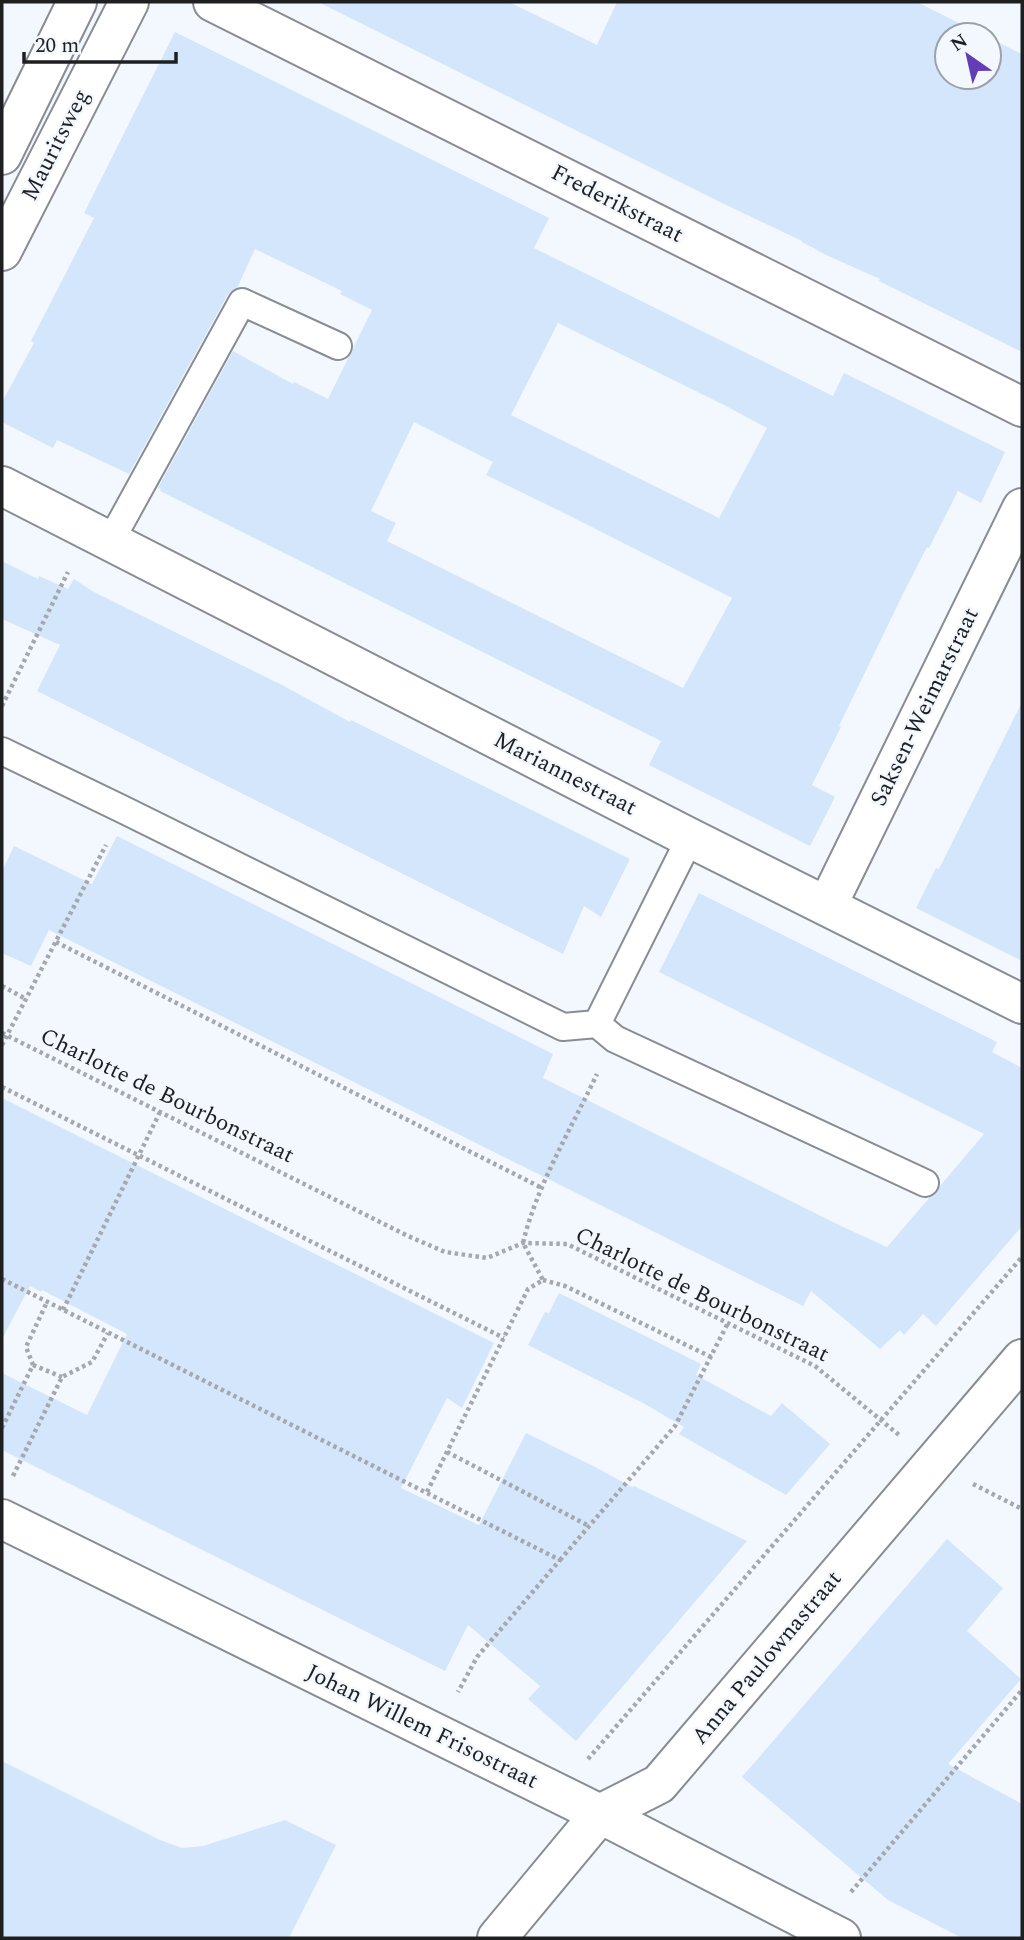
<svg xmlns="http://www.w3.org/2000/svg" width="1024" height="1940" font-family="Spectral,serif">
  <style>
    .building { fill: #d3e6fb; fill-rule: evenodd }
    .lines { fill: none; stroke-linecap: round; stroke-linejoin: round }
    .service-casing { stroke: #888d93; stroke-width: 30 }
    .minor-casing { stroke: #888d93; stroke-width: 42 }
    .tertiary-casing { stroke: #888d93; stroke-width: 42 }
    .path { stroke: #a5a9ad; stroke-width: 4.5; stroke-dasharray: 3.5 3.5; stroke-linecap: butt }
    .service { stroke: #fff; stroke-width: 26 }
    .minor { stroke: #fff; stroke-width: 38 }
    .tertiary { stroke: #fff; stroke-width: 38 }
    .labels { text-anchor: middle; dominant-baseline: central; stroke-width: 5; stroke-linejoin: round; paint-order: stroke }
    .street-label { font-size: 23px; fill: #1d1f21; stroke: #f3f8fe }
  </style>
  <rect width="100%" height="100%" fill="#f3f8fe"/>
  <!-- building -->
  <path class="building" d="M318,2H509L597,45L617,2H917L983,35H947V77H989V38L1022,54V352L879,281L880,279L826,255L802,242V241L722,203Z
    M175,32L549,218L534,248L833,396L844,373L1005,452L981,503L958,491L929,548L927,547L903,594L839,726L841,727L812,785L835,797L810,846L649,765L661,741L160,491L161,489L158,488L233,351L293,384L294,382L328,399L372,310L340,294L342,291L255,249L237,288L228,294L129,474L57,440L53,448L2,422V402L34,343L31,341L94,218L84,213ZM558,323L724,405L767,428L719,518L511,415ZM414,422L493,462L486,475L566,514L732,598L683,688L387,541L396,523L371,511Z
    M2,561L38,579L39,576L68,589L74,579L92,591L282,685L350,722L351,720L630,859L601,917L584,906L563,954L37,691L60,645L2,619Z
    M1022,702V961L916,908L936,868L939,869Z
    M117,836L553,1054L543,1078L841,1226L887,1247L930,1197L935,1195L940,1186L984,1134L659,972L699,893L997,1042L992,1052L1022,1068V1226L936,1326L923,1314L904,1335L900,1330L880,1349L811,1291L803,1306L49,930L31,966L2,953V871L14,846L92,884Z
    M2,1098L494,1343L462,1408L447,1398L401,1488L479,1525L526,1433L595,1467L632,1487L634,1486L747,1541L576,1741L528,1699L540,1686L468,1625L445,1671L2,1450V1373L87,1415L127,1334L42,1290L41,1292L30,1286L2,1339Z
    M559,1293L701,1364L696,1375L771,1416L782,1403L830,1444L786,1495L679,1434L684,1427L643,1403L528,1345L545,1312L549,1313Z
    M947,1539L1003,1588L967,1631L1021,1679L948,1764L1022,1804V1938H962L888,1900L742,1777Z
    M2,1761L160,1840L182,1848L203,1846L285,1820L336,1845L289,1938H2Z"/>
  <g class="lines">
    <defs>
      <path id="service" d="M110,542L242,302L338,346
        M2,751L124,810L563,1027L597,1024L690,838
        M597,1024L615,1039L925,1183"/>
      <path id="minor" d="M213,2L1022,407
        M2,486L690,838L1022,1004
        M827,906L1022,508
        M2,1519L600,1814L841,1938
        M497,1938L600,1814L659,1784L1022,1359"/>
      <path id="tertiary" d="M2,155L77,2
        M2,251L129,2"/>
    </defs>
    <!-- service casing -->
    <use href="#service" class="service-casing"/>
    <!-- minor casing -->
    <use href="#minor" class="minor-casing"/>
    <!-- tertiary casing -->
    <use href="#tertiary" class="tertiary-casing"/>
    <!-- path -->
    <path class="path" d="M2,706L68,572
      M56,942L542,1188
      M2,986L26,999
      M2,1033L408,1236L445,1252L487,1258L523,1243L567,1244L815,1366L899,1435
      M2,1045L106,845
      M2,1087L504,1338
      M2,1279L560,1560L477,1657L458,1692
      M543,1280L565,1286L711,1357
      M63,1310L160,1112
      M33,1365L62,1377
      M2,1428L33,1365L26,1347L47,1302
      M447,1452L589,1526
      M13,1476L62,1377L92,1362L108,1333
      M973,1484L1022,1509
      M427,1492L528,1289L543,1280L523,1243C536,1187 572,1127 597,1074
      M560,1560L675,1426L728,1323
      M588,1759L1022,1257
      M851,1892L1022,1690"/>
    <!-- service -->
    <use href="#service" class="service"/>
    <!-- minor -->
    <use href="#minor" class="minor"/>
    <!-- tertiary -->
    <use href="#tertiary" class="tertiary"/>
  </g>
  <g class="labels">
    <!-- street labels -->
    <g class="street-label">
      <text transform="translate(56 145) rotate(-63)">Mauritsweg</text>
      <text transform="translate(617 204) rotate(27)">Frederikstraat</text>
      <text transform="translate(925 707) rotate(-64)">Saksen-Weimarstraat</text>
      <text transform="translate(565 774) rotate(27)">Mariannestraat</text>
      <text transform="translate(167 1096) rotate(26)">Charlotte de Bourbonstraat</text>
      <text transform="translate(702 1295) rotate(26)">Charlotte de Bourbonstraat</text>
      <text transform="translate(767 1658) rotate(-50)">Anna Paulownastraat</text>
      <text transform="translate(422 1727) rotate(26)">Johan Willem Frisostraat</text>
    </g>
  </g>
  <!-- border -->
  <rect width="1024" height="1940" fill="none" stroke="#1d1f21" stroke-width="7"/>
  <!-- north arrow -->
  <g transform="translate(968 56) rotate(326)"><circle r="33" fill="#f3f8fe" stroke="#9da1a6" stroke-width="2"/>
  <path d="M0-5L12 26L0 18L-12 26Z" fill="#633db5"/>
  <text y="-10" font-size="19" font-weight="bold" text-anchor="middle" fill="#1d1f21">N</text>
  </g>
  <!-- scale -->
  <path d="M24 52v10h152v-10" fill="none" stroke="#1d1f21" stroke-width="3.5"/>
  <text x="35" y="52" font-size="21" fill="#1d1f21" stroke="#f3f8fe" stroke-width="5" paint-order="stroke">20 m</text>
</svg>
